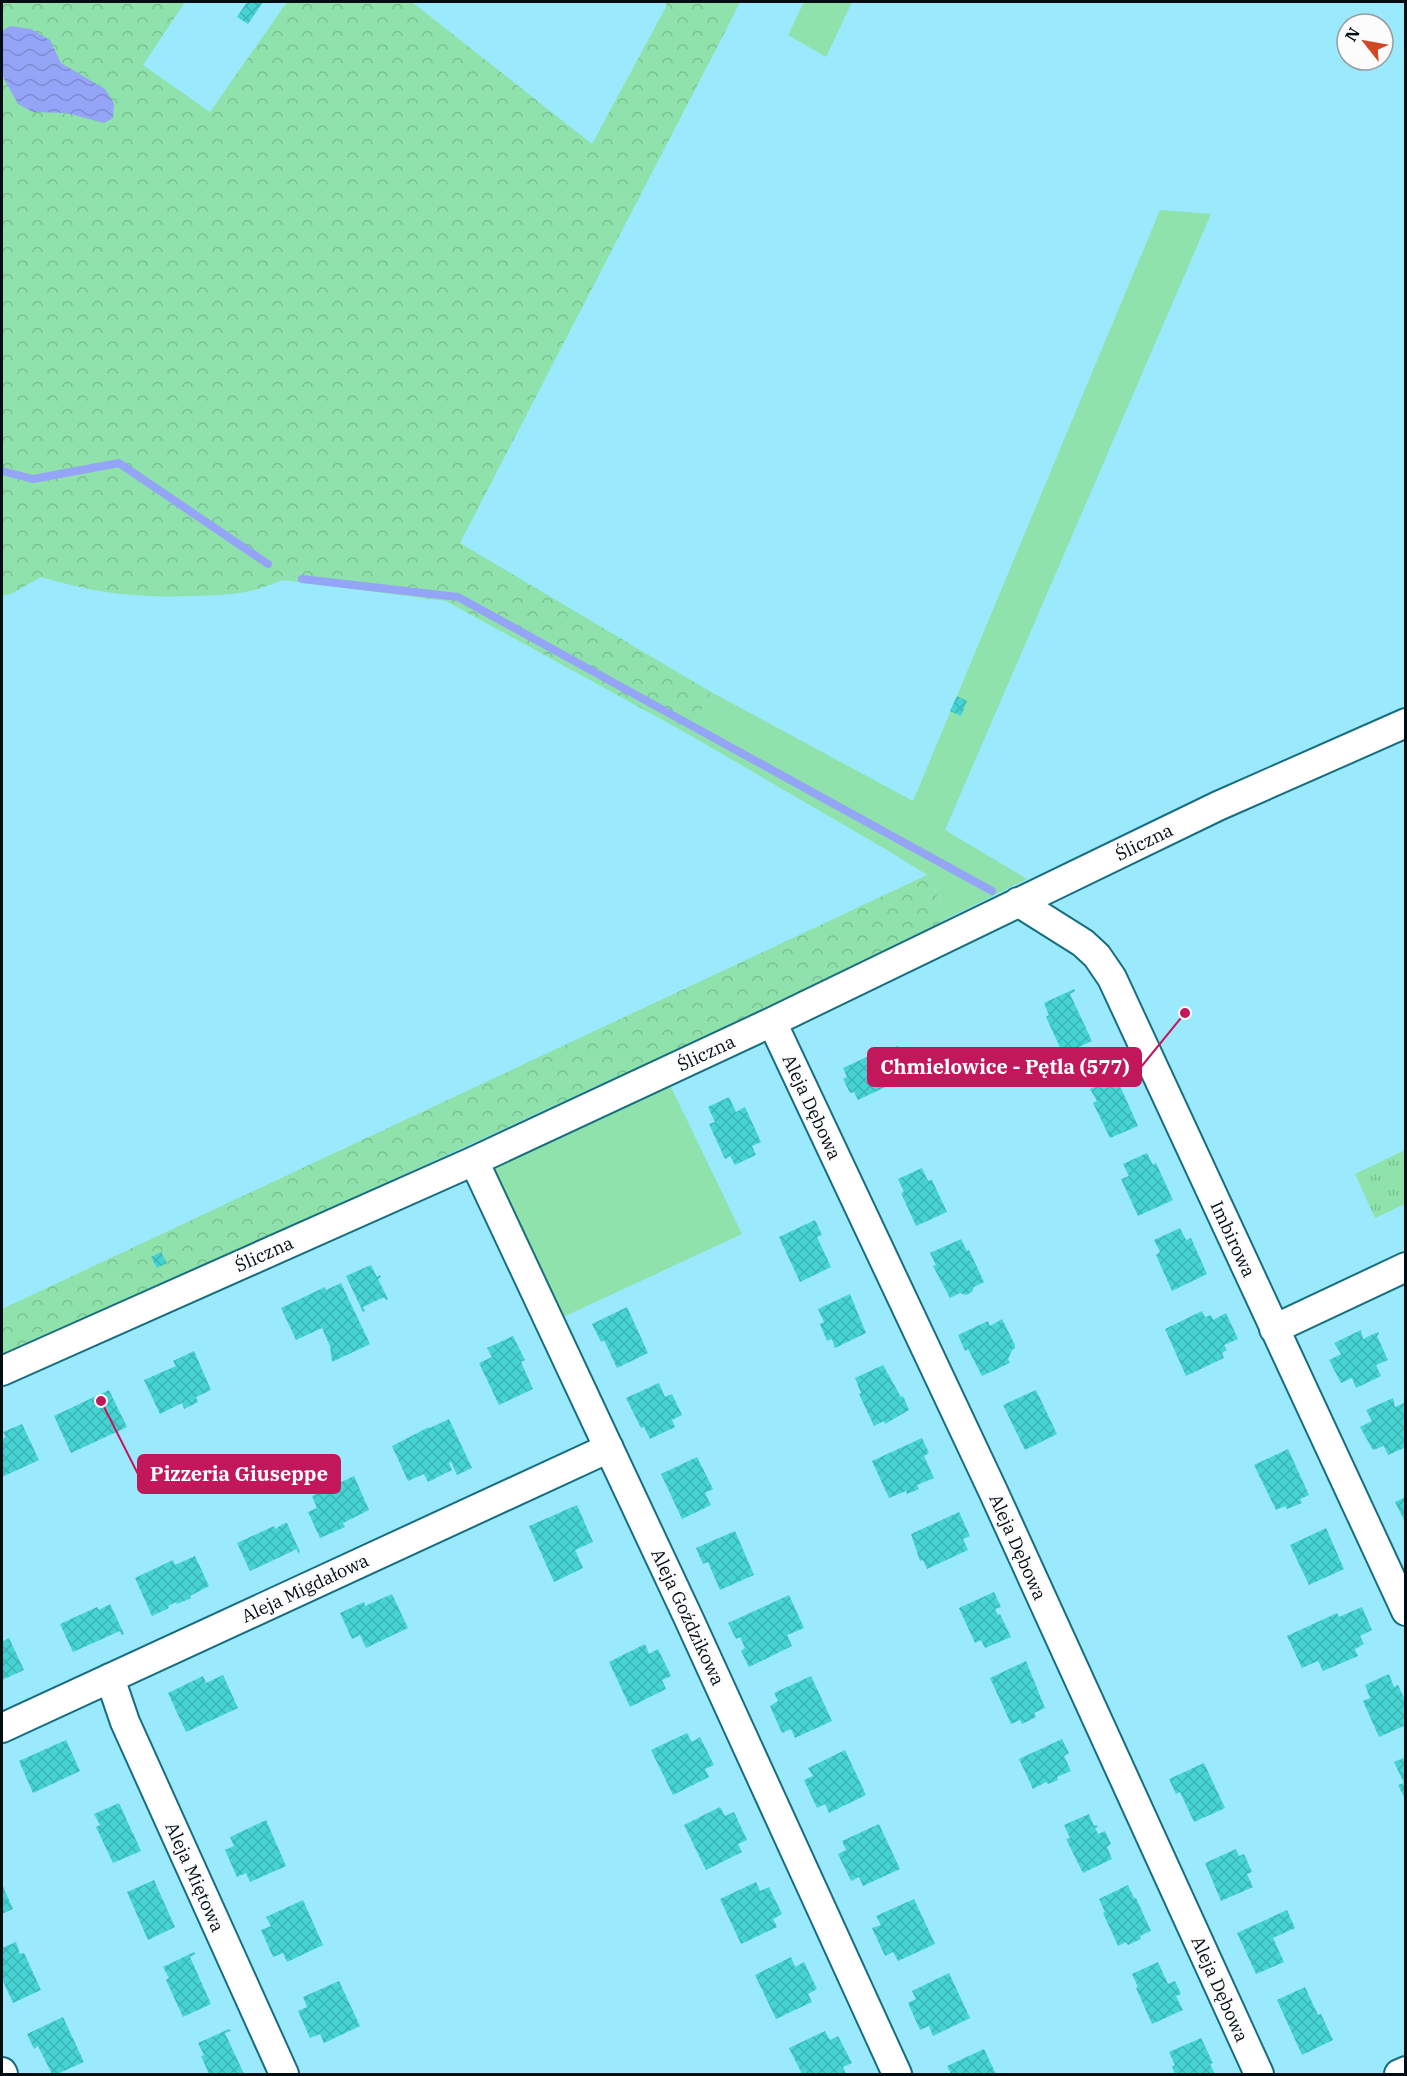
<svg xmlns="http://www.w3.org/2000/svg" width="1407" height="2076" font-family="'IBM Plex Serif',serif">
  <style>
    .grass { fill: #8fe2ab }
    .forest { fill: url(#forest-crowns) }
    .park { fill: url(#park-tufts) }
    .water { fill: url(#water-waves) }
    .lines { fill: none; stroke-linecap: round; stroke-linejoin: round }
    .stream { stroke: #94a4f6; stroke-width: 8 }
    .building { fill: url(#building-cross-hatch) }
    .minor-casing { stroke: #176e7f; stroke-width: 32 }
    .minor { stroke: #fff; stroke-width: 28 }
    .labels { text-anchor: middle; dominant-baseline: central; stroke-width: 6; stroke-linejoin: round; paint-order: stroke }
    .street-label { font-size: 18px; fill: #000e13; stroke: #fcfcfc }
    .leader { fill: none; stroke: #c2185b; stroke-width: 2 }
    .callout-dot { fill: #c2185b; stroke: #fcfcfc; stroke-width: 2 }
    .callout { fill: #c2185b; stroke: #c2185b; stroke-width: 2 }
    .callout-label { font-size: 20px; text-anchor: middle; font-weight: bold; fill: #fff }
  </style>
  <defs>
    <pattern id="forest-crowns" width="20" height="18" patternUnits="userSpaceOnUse" patternTransform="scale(1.5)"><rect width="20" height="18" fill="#8fe2ab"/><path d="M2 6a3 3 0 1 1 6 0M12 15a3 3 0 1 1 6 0" fill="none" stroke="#7ac192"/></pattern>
    <pattern id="park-tufts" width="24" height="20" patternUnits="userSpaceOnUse" patternTransform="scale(1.5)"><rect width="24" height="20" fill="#8fe2ab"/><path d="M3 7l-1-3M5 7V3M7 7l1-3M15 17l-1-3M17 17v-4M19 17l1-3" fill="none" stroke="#7ac192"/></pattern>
    <pattern id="water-waves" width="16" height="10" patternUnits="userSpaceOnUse" patternTransform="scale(1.5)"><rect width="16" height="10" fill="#94a4f6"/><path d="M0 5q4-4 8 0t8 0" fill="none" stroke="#7e8cd2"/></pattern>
    <pattern id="building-cross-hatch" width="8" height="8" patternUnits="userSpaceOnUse" patternTransform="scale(1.5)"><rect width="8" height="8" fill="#45d4d3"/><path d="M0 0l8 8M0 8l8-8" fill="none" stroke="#3bb5b4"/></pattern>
  </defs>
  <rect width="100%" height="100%" fill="#9be9fc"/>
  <!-- grass -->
  <path class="grass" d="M712,2H740L727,28Z
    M804,2H852L826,57L788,35Z
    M1160,210L1211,214L945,830L1027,879L948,918L927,875L887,850L688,734L711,692L913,801Z
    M670,1085L742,1234L563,1317L491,1165Z"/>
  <!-- forest -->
  <path class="forest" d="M2,2H185L143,65L210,112L287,2H412L592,144L667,5L664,2H712L727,28L460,543L711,692L688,734L446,601L282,580C248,595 228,595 192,596C137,598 94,593 41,577L13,593L2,596Z
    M927,875L948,918L876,958L2,1359V1309Z"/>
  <!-- park -->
  <path class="park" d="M1405,1150V1204L1375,1218L1355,1174Z"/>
  <!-- water -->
  <path class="water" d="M10,26L31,29L50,40L61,63L105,89L114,103L113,118L104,123L67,113L33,112L18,104L2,75V31Z"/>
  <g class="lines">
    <!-- stream -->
    <path class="stream" d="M2,471L33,479L119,463L268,564
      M302,579L458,597L992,891"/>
  </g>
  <!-- building -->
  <path class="building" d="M247,2H263L248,24L237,17Z
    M957,696L967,701L961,716L950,711Z
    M1074,989L1075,991L1070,994L1092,1041L1063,1054L1046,1017L1049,1015L1044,1003Z
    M898,1046L910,1073L897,1079L898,1081L858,1100L854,1092L850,1093L843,1079L847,1077L843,1068L884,1049L885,1051Z
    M1116,1077L1138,1126L1110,1138L1093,1103L1097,1101L1090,1089Z
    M729,1097L736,1112L745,1107L761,1142L752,1146L756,1155L735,1165L730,1156L725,1159L709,1124L715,1122L708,1107Z
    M1147,1153L1153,1165L1156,1163L1173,1200L1138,1216L1121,1179L1129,1176L1123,1164Z
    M922,1168L928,1181L932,1180L947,1212L916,1226L901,1193L904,1192L898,1179Z
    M815,1220L822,1235L817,1237L831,1267L800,1282L779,1237Z
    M1180,1228L1186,1240L1191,1238L1207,1274L1172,1291L1156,1255L1160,1252L1154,1240Z
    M961,1239L967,1251L969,1250L984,1282L974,1287L972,1292L966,1295L960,1293L950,1298L933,1266L936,1265L930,1253Z
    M161,1252L167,1263L157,1268L151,1257Z
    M371,1265L377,1277L380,1275L381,1277L378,1279L388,1299L386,1300L384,1297L363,1307L365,1311L363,1312L346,1276Z
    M341,1283L370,1344L332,1362L330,1346L322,1328L296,1340L281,1308L325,1287L326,1290Z
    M850,1294L866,1333L835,1348L832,1339L827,1341L820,1324L824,1322L818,1309Z
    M627,1307L648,1353L617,1368L604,1340L601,1342L592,1324Z
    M1202,1311L1205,1317L1211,1315L1213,1320L1226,1313L1238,1339L1224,1345L1227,1350L1222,1353L1224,1358L1186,1376L1165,1329Z
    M1002,1319L1015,1345V1348L1012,1350L1008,1359L1010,1363L982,1376L968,1349L965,1351L958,1335L988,1321L990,1326Z
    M1361,1330L1363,1339L1378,1332L1379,1334L1377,1336L1388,1360L1376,1365L1381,1376L1356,1388L1352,1378L1341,1383L1329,1360L1341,1354L1334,1343Z
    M513,1336L525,1360L521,1362L533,1389L499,1405L479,1363L492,1357L487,1348Z
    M194,1351L211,1390L196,1397L198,1402L184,1409L182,1403L160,1414L144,1380L176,1366L173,1361Z
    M883,1365L901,1397L903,1396L909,1410L885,1424L884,1421L874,1426L859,1394L861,1393L855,1378Z
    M659,1383L665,1397L672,1394L682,1415L672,1420L675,1427L650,1439L644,1427L641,1428L626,1398Z
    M109,1390L127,1427L71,1453L54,1416Z
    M1036,1390L1057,1434L1025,1450L1003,1405Z
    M1393,1398L1395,1407L1406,1402V1447L1388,1455L1384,1446L1373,1450L1360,1427L1372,1421L1366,1410Z
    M449,1419L472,1468L457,1475L451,1462L449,1463L452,1470L428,1482L424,1474L408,1481L392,1446L429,1427L430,1428Z
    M22,1424L39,1460L2,1477V1439L6,1437L3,1432Z
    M922,1438L929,1453L924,1456L934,1478L917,1485L919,1489L907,1494L906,1491L889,1498L872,1461Z
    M1288,1449L1309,1495L1300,1499L1302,1503L1287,1509L1285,1506L1276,1510L1254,1465Z
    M697,1457L713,1489L705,1493L711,1505L682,1519L661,1474Z
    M354,1476L369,1510L343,1523L345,1527L320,1538L308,1512L317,1508L312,1496Z
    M1406,1497V1522H1405L1395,1502Z
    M577,1505L593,1542L575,1550L583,1568L554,1582L529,1526Z
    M959,1512L970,1536L963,1539L968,1550L927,1569L923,1560L920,1561L911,1534Z
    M285,1523H287L300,1552L298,1553L297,1549L250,1571L237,1543L274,1526L275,1529Z
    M1326,1528L1344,1569L1309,1585L1290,1545Z
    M735,1531L754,1575L720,1590L708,1562L703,1564L696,1548Z
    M195,1556L209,1586L190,1596L191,1598L177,1604L176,1602L168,1606L169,1608L152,1616L135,1578L173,1560L175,1565Z
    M994,1592L1001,1607L995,1609L998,1615L1000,1614L1011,1637L985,1648L981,1640L975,1643L959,1608Z
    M392,1594L408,1628L366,1648L360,1635L352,1639L340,1613L364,1602L365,1606Z
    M789,1595L804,1628L787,1635L792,1646L749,1667L741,1651L745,1648L740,1637L736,1639L728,1623Z
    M110,1604L124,1634L122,1635L120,1631L73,1652L60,1624L97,1607L99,1610Z
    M1362,1607L1372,1630L1360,1636L1364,1644L1355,1649L1358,1656L1323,1671L1318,1661L1302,1668L1287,1636L1337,1613L1339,1617Z
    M9,1638L24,1670L2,1680V1642Z
    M645,1644L649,1654L658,1649L671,1676L662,1680L666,1689L630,1707L609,1662Z
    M1026,1661L1045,1708L1034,1713L1036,1717L1022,1724L1020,1720L1011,1724L990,1678Z
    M1389,1674L1394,1687L1398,1685L1406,1702V1725L1379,1737L1363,1701L1370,1698L1365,1685Z
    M223,1675L238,1708L186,1732L168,1693L203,1676L206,1683Z
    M811,1676L832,1721L795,1738L791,1729L782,1733L770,1706L778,1701L774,1693Z
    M687,1733L692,1742L700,1737L714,1765L705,1769L709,1777L673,1795L651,1750Z
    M1062,1739L1069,1753L1064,1756L1071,1771L1057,1777L1058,1780L1048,1784L1046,1782L1033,1789L1019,1759Z
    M66,1740L80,1771L33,1793L19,1761Z
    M845,1750L866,1795L829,1813L825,1804L817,1808L804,1780L813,1776L808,1768Z
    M1406,1757V1801L1398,1785L1404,1783L1394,1762Z
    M1204,1763L1225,1808L1194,1822L1180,1792L1176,1794L1169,1779Z
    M119,1803L141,1851L113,1863L96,1827L100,1825L94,1814Z
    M720,1807L725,1816L734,1812L747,1840L738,1844L742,1852L706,1870L684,1825Z
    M1089,1814L1094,1826L1097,1825L1098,1827L1095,1828L1098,1834L1105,1831L1111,1844L1107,1847L1112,1859L1083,1873L1066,1839L1070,1838L1064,1825Z
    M266,1820L286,1866L250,1882L246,1873L237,1877L225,1850L234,1846L230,1837Z
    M879,1824L900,1869L863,1886L859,1877L851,1881L838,1854L846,1850L842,1841Z
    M1236,1849L1239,1856L1244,1854L1252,1872L1247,1874L1253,1887L1221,1901L1205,1863Z
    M154,1880L175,1927L148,1940L127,1892Z
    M756,1882L760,1891L769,1887L782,1914L773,1919L777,1927L741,1944L720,1899Z
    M2,1884L13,1909L2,1914Z
    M1128,1885L1134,1898H1136L1151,1931L1140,1936L1141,1939L1128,1945L1126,1942L1118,1946L1103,1913L1105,1912L1099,1899Z
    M914,1899L935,1944L898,1961L893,1952L885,1956L872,1928L881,1925L876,1916Z
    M303,1900L323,1945L287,1962L283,1953L273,1957L261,1930L271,1926L266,1917Z
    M1287,1910L1295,1928L1273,1938L1284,1962L1256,1974L1237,1933Z
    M16,1942L20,1954L24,1953L41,1990L13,2003L2,1979V1948Z
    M194,1952L195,1954L190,1957L211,2004L183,2017L166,1980L169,1978L163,1967Z
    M791,1957L795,1967L804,1962L817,1989L808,1994L812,2002L776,2019L755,1975Z
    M1158,1962L1168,1984L1175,1981L1181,1994L1176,1996L1183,2010L1152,2024L1136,1988L1138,1987L1132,1974Z
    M949,1973L970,2018L933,2036L929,2026L920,2030L908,2003L916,1999L912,1991Z
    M339,1981L360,2026L324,2043L320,2034L310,2038L298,2011L307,2007L303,1997Z
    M1305,1987L1318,2015L1321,2014L1333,2040L1302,2055L1277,2000Z
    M63,2017L84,2062L57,2074H52L38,2046L34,2049L27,2034Z
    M229,2029L231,2031L225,2033L244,2074H209L201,2056L204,2055L198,2043Z
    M825,2031L830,2040L838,2036L852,2063L843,2067L846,2074H802L789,2048Z
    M1201,2038L1213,2063L1210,2064L1215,2074H1175L1172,2067L1175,2065L1169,2052Z
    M984,2049L996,2074H951L947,2066Z"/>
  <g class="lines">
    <defs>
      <path id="minor" d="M1018,902L1083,943L1097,956L1112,978L1406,1611
        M772,1022L993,1491L1259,2074
        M474,1161L688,1617L897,2074
        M1274,1329L1406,1267
        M2,1371L474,1161L772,1022L1218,806L1406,723
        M110,1678L125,1722L284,2074
        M2,1728L609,1448
        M2,2072L3,2074
        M1399,2074L1406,2071"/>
    </defs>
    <!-- minor casing -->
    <use href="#minor" class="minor-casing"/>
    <!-- minor -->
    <use href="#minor" class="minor"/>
  </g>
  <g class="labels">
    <!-- street labels -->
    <g class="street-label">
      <text transform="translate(1144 842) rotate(-26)">Śliczna</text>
      <text transform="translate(706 1053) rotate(-25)">Śliczna</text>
      <text transform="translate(812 1107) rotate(65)">Aleja Dębowa</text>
      <text transform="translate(1233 1239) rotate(65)">Imbirowa</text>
      <text transform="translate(264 1254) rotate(-24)">Śliczna</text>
      <text transform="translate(1018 1547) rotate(66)">Aleja Dębowa</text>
      <text transform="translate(305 1588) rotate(-25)">Aleja Migdałowa</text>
      <text transform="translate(688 1617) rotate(65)">Aleja Goździkowa</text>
      <text transform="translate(195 1877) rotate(66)">Aleja Miętowa</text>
      <text transform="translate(1220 1989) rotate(66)">Aleja Dębowa</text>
    </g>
  </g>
  <!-- callouts -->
  <path class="leader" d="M1185 1013L1141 1067M101 1401L138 1474"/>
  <g class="callout-dot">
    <circle cx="1185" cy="1013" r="6"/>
    <circle cx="101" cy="1401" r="6"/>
  </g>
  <g class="callout">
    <rect x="868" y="1048" width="273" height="38" rx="6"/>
    <rect x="138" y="1455" width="202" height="38" rx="6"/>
  </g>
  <g class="callout-label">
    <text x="1005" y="1074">Chmielowice - Pętla (577)</text>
    <text x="239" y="1481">Pizzeria Giuseppe</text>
  </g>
  <!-- border -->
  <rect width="1407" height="2076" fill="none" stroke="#000e13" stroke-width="6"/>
  <!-- north arrow -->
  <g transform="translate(1365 42) rotate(301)"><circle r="28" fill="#fcfcfc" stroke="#979d9f" stroke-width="1.5"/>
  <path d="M0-4.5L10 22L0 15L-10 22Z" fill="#d24827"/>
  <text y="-9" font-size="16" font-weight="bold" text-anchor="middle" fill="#000e13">N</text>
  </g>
</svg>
